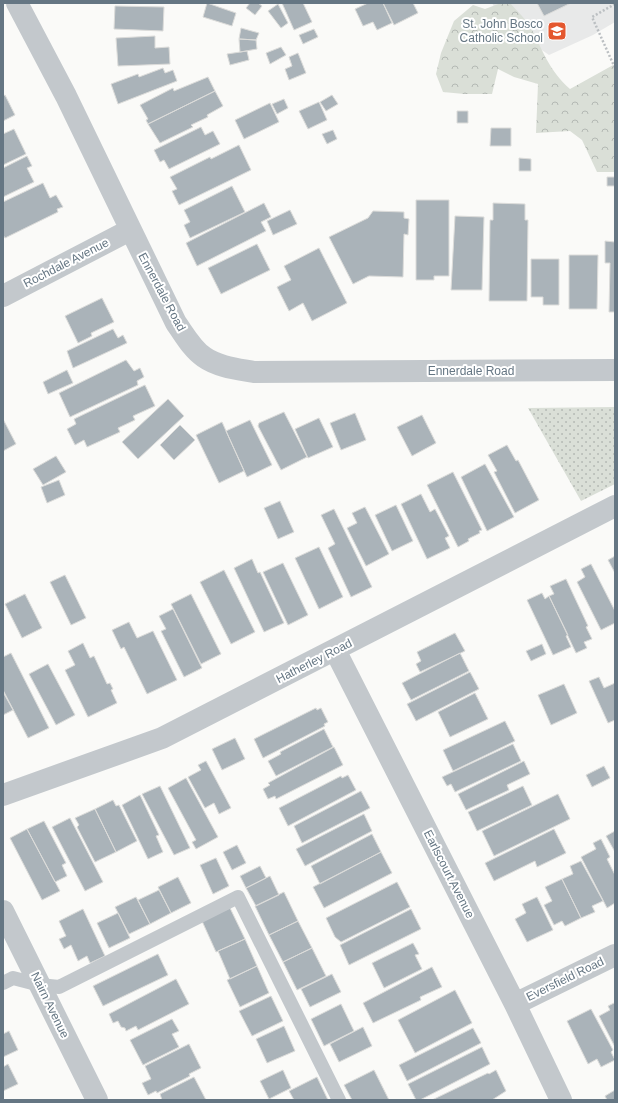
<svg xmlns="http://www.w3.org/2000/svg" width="618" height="1103" font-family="Arial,sans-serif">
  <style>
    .built { fill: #e8e9e9 }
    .forest { fill: url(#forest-crowns) }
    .park { fill: url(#park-dots) }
    .building { fill: #aab3b9; stroke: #dcdcda }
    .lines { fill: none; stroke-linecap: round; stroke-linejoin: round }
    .path { stroke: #bbbfc2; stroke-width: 2.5; stroke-dasharray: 2 2; stroke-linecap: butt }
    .service { stroke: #c3c8cc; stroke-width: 14 }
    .minor { stroke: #c3c8cc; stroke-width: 22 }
    .labels { text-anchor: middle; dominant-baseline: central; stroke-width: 4; stroke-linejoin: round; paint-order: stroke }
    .poi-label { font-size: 12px; fill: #657683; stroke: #fff; text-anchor: end }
    .street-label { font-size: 12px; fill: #657683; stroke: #fff }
  </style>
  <defs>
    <pattern id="forest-crowns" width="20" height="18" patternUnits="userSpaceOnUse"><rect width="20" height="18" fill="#dadfd7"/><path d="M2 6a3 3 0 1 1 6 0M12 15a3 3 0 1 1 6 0" fill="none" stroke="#b4b9b4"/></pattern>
    <pattern id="park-dots" width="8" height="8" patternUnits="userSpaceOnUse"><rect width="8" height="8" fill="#dadfd7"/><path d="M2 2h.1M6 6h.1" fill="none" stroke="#b4b9b4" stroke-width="1.8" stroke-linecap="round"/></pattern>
  </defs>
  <rect width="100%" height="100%" fill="#fafaf8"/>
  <!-- built -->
  <path class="built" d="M492,3H615V22L593,35L549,55L503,23Z"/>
  <!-- forest -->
  <path class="forest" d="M501,3H510C517,11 527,20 532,30C544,53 549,70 570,89L615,64V172H597L582,140L570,131L536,133L538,84L514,77L498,69L492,94H464L443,92L436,74L441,53L454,21L473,5L485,9Z"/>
  <!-- park -->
  <path class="park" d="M615,407V484L581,501L528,408Z"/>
  <!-- building -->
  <path class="building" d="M207,3L236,13L232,26L203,17Z
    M250,3H258L262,6L255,15L246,8Z
    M282,3H303L312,22L294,30Z
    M368,3H383L392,23L377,30L373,22L363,26L355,9Z
    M383,3H413L418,13L394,25Z
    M537,3H571L544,16Z
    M278,4L288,23L281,28L268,11Z
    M115,6L164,7L163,31L114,29Z
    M241,28L259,33L256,40L239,39Z
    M314,29L318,37L303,44L299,35Z
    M155,36V48L169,47L170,64L118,66L116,38Z
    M239,39L256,40L257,49L240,52Z
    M281,47L286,55L270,64L266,53Z
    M247,51L249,60L230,65L227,54Z
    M298,53L306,73L289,80L285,69L292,66L289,57Z
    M163,68L165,73L173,70L177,81L118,104L111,84L138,74L139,77Z
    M208,77L215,91L148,124L146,120L148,119L140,105L173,88L174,91Z
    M215,91L223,106L207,115L208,117L191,125L193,127L160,143L148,124Z
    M5,95L15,115L3,121V96Z
    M332,95L338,104L326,111L320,102Z
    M284,99L288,108L277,114L272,104Z
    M319,102L327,120L308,129L299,111Z
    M270,103L279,122L244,139L235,120Z
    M457,111H468V123H457Z
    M201,127L205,135L213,131L220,144L169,169L164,160L160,162L154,150Z
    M491,128H511V146H490Z
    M14,129L26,154L3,165V134Z
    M333,130L337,139L327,144L322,134Z
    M239,145L251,170L179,205L172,191L177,189L170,177L210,157L211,159Z
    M27,156L32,166L27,168L34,182L3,197V168Z
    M519,158L531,159V171H519Z
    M607,177H615V186H607Z
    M43,183L50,198L56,195L63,207L57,209L58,212L5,238L3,235V202Z
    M232,186L245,212L190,238L184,225L190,222L184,210Z
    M416,200H449V276H434V280H416Z
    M264,203L271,217L261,222L266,231L197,266L186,243Z
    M493,203L525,204V220H528L527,301H489L490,220H493Z
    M290,210L297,224L273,235L267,221Z
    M373,211L404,212V218L409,219L408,235L404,234L403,277L369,276L353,284L329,237L368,218Z
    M455,216L484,217L482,290H451Z
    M605,241L615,242V312H609L610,263H605Z
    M257,244L270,270L221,294L208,268Z
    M319,248L347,303L312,321L303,303L289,311L277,287L291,280L284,266Z
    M569,255H598L597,309H569Z
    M531,259H559V305H543V297H531Z
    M102,298L114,322L91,333L92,336L78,343L65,316Z
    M113,329L118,338L123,335L127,343L73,368L67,351Z
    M126,360L134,371L140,368L144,377L137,381L138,385L70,417L59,393Z
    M67,370L73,383L48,394L43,382Z
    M145,385L155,406L133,416L135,420L118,428L120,432L87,447L84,440L75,445L67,429L76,424L74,419Z
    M168,399L184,416L138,459L122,442Z
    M284,412L307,457L281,470L258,426L259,423Z
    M355,413L366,440L341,450L330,423Z
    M422,415L436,443L412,456L397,427Z
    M319,418L333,447L308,458L295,429Z
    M3,419L16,444L3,451Z
    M250,420L272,465L247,477L226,431Z
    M222,422L244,471L219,483L196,435Z
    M180,425L195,440L174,460L160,445Z
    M507,445L516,461L518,460L539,500L515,513L494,472L497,471L488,455Z
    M56,456L66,472L43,485L33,469Z
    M485,464L514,517L487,531L461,477Z
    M453,472L482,530L479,531L480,533L468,539L469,541L458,547L427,485Z
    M59,480L65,495L47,503L41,487Z
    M421,494L430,512L435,509L449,536L445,538L450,548L427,559L401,504Z
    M280,501L294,532L278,539L264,508Z
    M396,505L413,541L392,551L375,515Z
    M365,507L389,554L366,566L347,528L357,523L352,513Z
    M334,509L372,587L351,597L328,548L335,544L321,515Z
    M319,547L343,597L319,609L295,558Z
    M615,556V573L608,560Z
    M252,559L258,573L260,572L284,623L264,632L234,568Z
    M283,563L308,615L288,625L263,572Z
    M591,564L615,611V623L601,630L577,582L585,577L581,569Z
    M224,570L255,632L231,644L200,582Z
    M65,575L86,618L71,625L50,582Z
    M566,579L588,626L586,627L592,639L584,642L587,648L576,653L549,596L554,594L550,586Z
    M542,593L545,599L549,596L568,635L566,636L571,647L553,655L527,600Z
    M25,594L42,628L22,638L5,604Z
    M191,594L221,654L201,664L171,604Z
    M173,609L202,668L184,677L161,631L166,629L159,616Z
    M129,622L137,638L153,631L177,680L147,694L124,647L121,649L112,630Z
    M455,633L465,651L420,672L416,664L421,661L417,652Z
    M83,643L90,658L94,656L107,684L110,683L113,689L111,690L117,703L88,717L65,670L75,665L68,651Z
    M542,644L546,654L531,661L526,651Z
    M11,653L49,728L28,738L3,690V657Z
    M460,653L469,671L411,700L402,683Z
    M48,664L75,715L56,725L29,674Z
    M470,672L479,689L416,721L407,704Z
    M599,677L604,688L615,683V720L608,723L589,681Z
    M564,684L577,713L551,725L538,695Z
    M3,692L13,710L3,715Z
    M475,693L488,719L450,737L438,712Z
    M316,708L317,710L321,708L328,722L324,724L325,726L263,758L254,739Z
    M505,721L515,741L453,771L443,750Z
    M324,729L333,747L276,776L268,761L281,754L280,752Z
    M235,738L245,759L222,770L212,749Z
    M513,744L521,761L455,792L451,784L447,786L442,777Z
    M334,747L343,765L276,799L275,796L268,799L263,789L270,785L268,783Z
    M206,761L231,808L219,814L214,803L205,808L188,777L201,770L198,765Z
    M524,761L530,774L507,785L509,790L466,810L458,794Z
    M604,766L610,778L592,787L586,775Z
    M348,775L356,790L288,826L279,808L341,776L342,778Z
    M186,778L218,837L196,849L192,842L196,840L168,788Z
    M160,786L190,848L174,855L142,794Z
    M523,786L532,805L477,831L468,812Z
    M361,791L370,808L302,843L294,826Z
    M558,794L570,819L494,856L482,831Z
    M140,795L159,835L156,836L163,852L148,859L122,805Z
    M113,800L116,806L119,805L137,841L116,852L95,809Z
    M95,809L116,852L95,862L77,827L79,825L75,818Z
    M364,814L372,831L305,866L296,849Z
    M70,818L103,882L85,891L52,827Z
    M44,821L66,863L62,865L67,876L55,882L27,829Z
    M27,829L60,891L42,900L10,838Z
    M554,829L566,853L537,867L535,861L494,881L485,863Z
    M615,831V852L606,836Z
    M372,834L381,852L320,884L311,866Z
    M601,839L610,857L607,859L615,875V903L607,908L581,857L596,849L593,843Z
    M237,845L246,863L232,870L223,852Z
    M381,852L392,873L324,908L313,887Z
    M216,858L229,886L213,894L200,865Z
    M581,861L603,901L592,906L595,912L581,918L562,879L573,874L570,866Z
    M260,866L266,878L246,888L240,876Z
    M270,876L279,895L256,906L246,888Z
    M178,877L191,903L171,913L158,887Z
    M562,879L581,918L565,926L562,921L554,925L544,905L552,901L545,887Z
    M397,882L410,907L341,942L335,937L326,918Z
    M159,890L171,913L150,924L138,900Z
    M284,892L298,921L269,935L255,906Z
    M136,897L150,924L129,934L115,907Z
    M537,897L553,930L527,942L515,919L526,913L522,904Z
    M230,908L245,939L216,952L202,921Z
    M83,909L105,956L90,963L87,956L78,961L71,945L64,949L59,939L66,936L59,921Z
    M411,909L421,929L349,965L340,945Z
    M118,913L130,938L109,948L97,923Z
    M298,921L312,948L283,962L269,935Z
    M245,939L257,966L230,979L218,951Z
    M413,943L419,954L415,955L422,969L384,988L372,963Z
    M312,948L326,976L297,990L283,962Z
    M158,954L168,975L103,1006L93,986Z
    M257,966L269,993L240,1007L227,980Z
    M432,967L442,987L420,997L421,1000L373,1023L363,1003Z
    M332,974L341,992L310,1007L301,989Z
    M176,979L189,1004L138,1030L136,1026L126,1031L125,1028L121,1027L118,1021L113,1023L109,1014Z
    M455,990L472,1023L415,1053L398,1020Z
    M271,996L283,1021L252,1036L239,1011Z
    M614,1003L615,1005V1047L599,1016L610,1010L608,1006Z
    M341,1004L354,1031L324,1046L311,1019Z
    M591,1009L613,1050L611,1052L615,1060L601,1067L597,1059L588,1064L567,1021Z
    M172,1019L179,1031L172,1034L179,1047L143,1065L130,1040Z
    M284,1026L295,1051L267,1063L256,1039Z
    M363,1027L372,1046L339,1062L330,1044Z
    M473,1028L481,1043L407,1081L399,1065Z
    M9,1031L18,1050L3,1057V1034Z
    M189,1044L201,1068L189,1074L190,1076L157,1093L156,1091L148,1095L142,1083L151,1079L145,1066Z
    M482,1047L490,1064L420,1100H416L408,1084Z
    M8,1064L18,1084L3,1091V1067Z
    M283,1070L291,1088L269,1099L260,1081Z
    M374,1070L389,1100H352L344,1085Z
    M496,1070L506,1091L492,1100H432L488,1073L489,1074Z
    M194,1077L206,1100H162L160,1094Z
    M317,1077L328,1100H294L289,1091Z
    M615,1090V1100H607L605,1096Z"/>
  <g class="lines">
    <!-- path -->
    <path class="path" d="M615,4L592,17L615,68"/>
    <!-- service -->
    <path class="service" d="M3,983L13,978L40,985L59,987L238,897L339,1100"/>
    <!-- minor -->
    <path class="minor" d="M17,3L66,96L176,323C184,334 192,349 204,357C218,367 238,369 254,372L615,370
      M3,296L130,230
      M335,650L515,1004L561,1100
      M3,795L162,738L615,506
      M3,911L97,1100
      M515,1004L615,955"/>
  </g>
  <!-- icons -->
  <defs>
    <symbol id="school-square" viewBox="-11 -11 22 22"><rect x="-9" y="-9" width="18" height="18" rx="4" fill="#e4572e" stroke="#fff"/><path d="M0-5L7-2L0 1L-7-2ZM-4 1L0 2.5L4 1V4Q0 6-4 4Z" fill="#fff"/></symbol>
  </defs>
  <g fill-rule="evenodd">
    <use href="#school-square" x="546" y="20" width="22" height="22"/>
  </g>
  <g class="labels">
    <!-- poi labels -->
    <g class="poi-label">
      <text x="543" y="24">St. John Bosco<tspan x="543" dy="14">Catholic School</tspan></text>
    </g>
    <!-- street labels -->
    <g class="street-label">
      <text transform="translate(66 263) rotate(-27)">Rochdale Avenue</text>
      <text transform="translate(162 292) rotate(62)">Ennerdale Road</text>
      <text x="471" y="371">Ennerdale Road</text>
      <text transform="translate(314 661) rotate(-27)">Hatherley Road</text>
      <text transform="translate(449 874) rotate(63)">Earlscourt Avenue</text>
      <text transform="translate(565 979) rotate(-26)">Eversfield Road</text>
      <text transform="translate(50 1005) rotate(64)">Nairn Avenue</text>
    </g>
  </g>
  <!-- border -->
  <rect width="618" height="1103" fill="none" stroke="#657683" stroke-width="8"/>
</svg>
